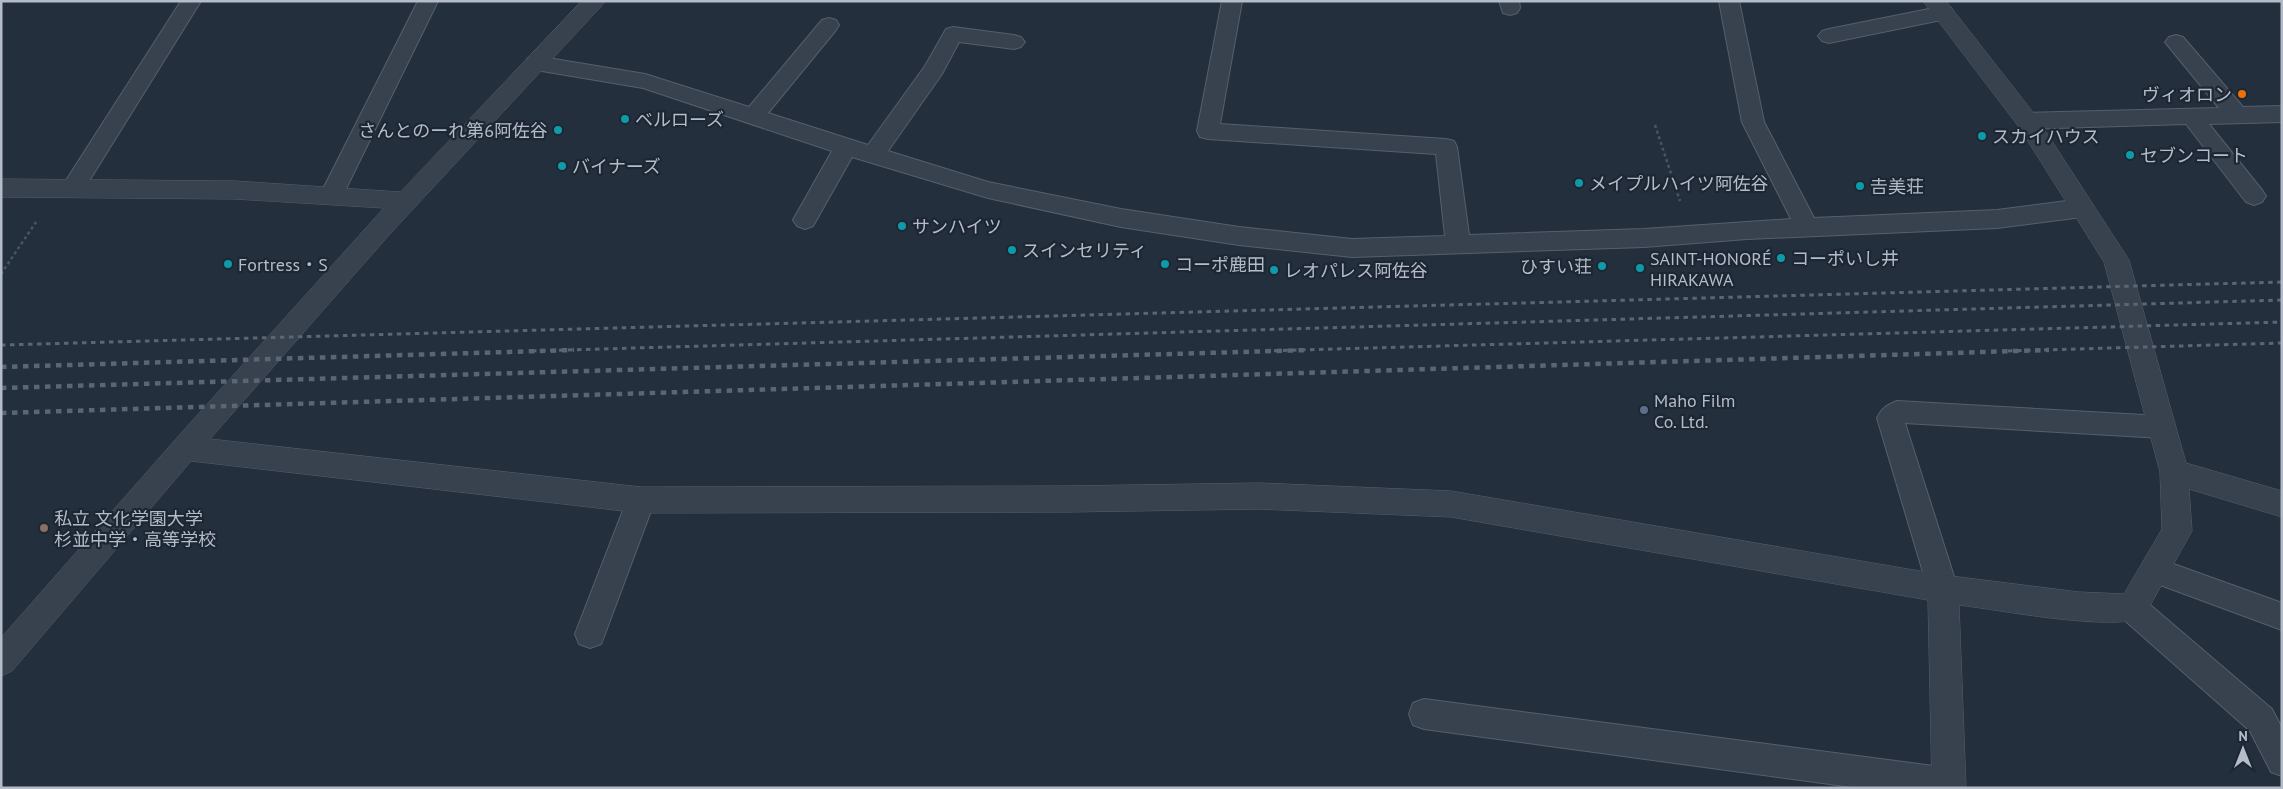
<svg xmlns="http://www.w3.org/2000/svg" width="2283" height="789" font-family="'PT Sans','Noto Sans JP',sans-serif">
  <style>
    .lines { fill: none; stroke-linecap: round; stroke-linejoin: round }
    .service-casing { stroke: #565f6c; stroke-width: 2 }
    .minor-casing { stroke: #565f6c; stroke-width: 1 }
    .path { stroke: #44595c; stroke-width: 2.5; stroke-dasharray: 3 3; stroke-linecap: butt }
    .service { fill: #38414e; fill-rule: evenodd }
    .minor { fill: #38414e; fill-rule: evenodd }
    .rail-far1 { stroke: #5a6575; stroke-width: 3; stroke-dasharray: 4.5 4.5; stroke-linecap: butt }
    .rail { stroke: #5a6575; stroke-width: 4.5; stroke-dasharray: 5.5 5.5; stroke-linecap: butt }
    .food-dot { fill: #e8710a; stroke: #1d2633; stroke-width: 2 }
    .culture-dot { fill: #0f9aa8; stroke: #1d2633; stroke-width: 2 }
    .service-dot { fill: #5c6f8a; stroke: #1d2633; stroke-width: 2 }
    .education-dot { fill: #8d6e63; stroke: #1d2633; stroke-width: 2 }
    .labels { text-anchor: middle; dominant-baseline: central; stroke-width: 4.5; stroke-linejoin: round; paint-order: stroke }
    .poi-label { font-size: 18px; fill: #b4bcc9; stroke: #1d2633; text-anchor: start }
  </style>
  <rect width="100%" height="100%" fill="#242f3e"/>
  <g class="lines">
    <defs>
      <path id="service" d="M181,1H201L81,194L73,196L65,194L61,188L65,182Z
        M418,1H438L340,201L332,204L324,201L320,195Z
        M1222,1H1242L1220,124L1446,139L1454,141L1457,147L1469,235L1644,229L1791,219L1742,122L1719,1H1739L1764,122L1814,218L1997,210L2082,199L2090,202L2094,208L2090,214L2082,217L1997,228L1747,239L1644,247L1352,257L1239,245L1121,227L988,198L852,157L813,226L805,229L797,226L793,220L832,151L643,88L536,70L528,68L525,63L528,58L536,56L645,74L749,107L822,20L829,18L836,20L839,25L836,30L768,113L868,145L925,66L946,29L953,27L1014,35L1021,37L1025,42L1021,47L1014,49L959,42L942,74L888,151L988,182L1121,209L1239,227L1352,239L1445,236L1436,154L1208,139L1200,137L1197,131Z
        M1499,1H1519L1520,8L1517,13L1510,15L1503,13Z
        M1944,6L1951,8L1954,13L1951,18L1829,43L1822,41L1818,36L1822,31L1829,29Z
        M2176,35L2183,37L2243,107L2282,106V122L2209,124L2262,190L2266,196L2262,202L2254,205L2246,202L2186,124L2027,129L2019,126L2016,121L2019,116L2027,113L2219,108L2165,42L2169,37Z
        M1897,401L2162,416L2171,419L2175,427L2171,435L2162,438L1905,423L1958,589L1953,598L1943,602L1933,598L1928,589L1877,418C1882,408 1887,405 1897,401Z
        M641,488L651,491L655,500L605,634L601,644L590,648L579,644L575,634L627,500L631,491Z
        M2154,557L2282,603V630L2144,579L2140,570L2144,561Z
        M2132,595L2142,598L2272,709L2282,728V776L2271,772L2250,731L2122,618L2117,608L2122,598Z
        M1424,699L1949,768L1960,773L1965,784L1963,788H1859L1424,729L1413,725L1409,714L1413,703Z"/>
      <path id="minor" d="M582,1H606L389,235L210,439L641,487L1069,486L1259,483L1451,491L1943,575L2079,592L2124,594L2162,529L2160,472L2104,262L2019,127L1923,1H1946L2035,115L2129,260L2186,463L2282,491V517L2189,489L2192,531L2143,618C2108,631 2000,610 1959,605L1966,788H1932L1928,600L1451,517L1259,509L1069,512L641,513L191,461L12,671L1,676V638L175,440L384,208L235,199L1,197V179L235,181L400,192Z"/>
    </defs>
    <!-- service casing -->
    <use href="#service" class="service-casing"/>
    <!-- minor casing -->
    <use href="#minor" class="minor-casing"/>
    <!-- path -->
    <path class="path" d="M1655,125L1680,201
      M1,274L36,222"/>
    <!-- service -->
    <use href="#service" class="service"/>
    <!-- minor -->
    <use href="#minor" class="minor"/>
    <!-- rail-far1 -->
    <path class="rail-far1" d="M1,345L2282,282
      M532,351L2282,300
      M1265,351L2282,322
      M2008,351L2282,343"/>
    <!-- rail -->
    <path class="rail" d="M1,367L574,350
      M1,388L1309,350
      M1,413L2049,350"/>
  </g>
  <!-- markers -->
  <circle class="food-dot" cx="2242" cy="94" r="5"/>
  <g class="culture-dot">
    <circle cx="625" cy="119" r="5"/>
    <circle cx="558" cy="130" r="5"/>
    <circle cx="1982" cy="136" r="5"/>
    <circle cx="2130" cy="155" r="5"/>
    <circle cx="562" cy="166" r="5"/>
    <circle cx="1579" cy="183" r="5"/>
    <circle cx="1860" cy="186" r="5"/>
    <circle cx="902" cy="226" r="5"/>
    <circle cx="1012" cy="250" r="5"/>
    <circle cx="1781" cy="258" r="5"/>
    <circle cx="228" cy="264" r="5"/>
    <circle cx="1165" cy="264" r="5"/>
    <circle cx="1602" cy="266" r="5"/>
    <circle cx="1640" cy="268" r="5"/>
    <circle cx="1274" cy="270" r="5"/>
  </g>
  <circle class="service-dot" cx="1644" cy="410" r="5"/>
  <circle class="education-dot" cx="44" cy="528" r="5"/>
  <g class="labels">
    <!-- poi labels -->
    <g class="poi-label">
      <text x="2232" y="94" text-anchor="end">ヴィオロン</text>
      <text x="635" y="119">ベルローズ</text>
      <text x="548" y="130" text-anchor="end">さんとのーれ第6阿佐谷</text>
      <text x="1992" y="136">スカイハウス</text>
      <text x="2140" y="155">セブンコート</text>
      <text x="572" y="166">バイナーズ</text>
      <text x="1589" y="183">メイプルハイツ阿佐谷</text>
      <text x="1870" y="186">𠮷美荘</text>
      <text x="912" y="226">サンハイツ</text>
      <text x="1022" y="250">スインセリティ</text>
      <text x="1650" y="258">SAINT-HONORÉ<tspan x="1650" dy="21">HIRAKAWA</tspan></text>
      <text x="1791" y="258">コーポいし井</text>
      <text x="238" y="264">Fortress・S</text>
      <text x="1175" y="264">コーポ鹿田</text>
      <text x="1592" y="266" text-anchor="end">ひすい荘</text>
      <text x="1284" y="270">レオパレス阿佐谷</text>
      <text x="1654" y="400">Maho Film<tspan x="1654" dy="21">Co. Ltd.</tspan></text>
      <text x="54" y="518">私立 文化学園大学<tspan x="54" dy="21">杉並中学・高等学校</tspan></text>
    </g>
  </g>
  <!-- border -->
  <rect width="2283" height="789" fill="none" stroke="#b4bcc9" stroke-width="5"/>
  <!-- north arrow -->
  <g transform="translate(2243 749)" stroke="#1d2633" stroke-width="4" paint-order="stroke">
  <path d="M0-4L9 19L0 12L-9 19Z" fill="#b4bcc9"/>
  <text y="-8" font-size="14" font-weight="bold" text-anchor="middle" fill="#b4bcc9">N</text>
  </g>
</svg>
